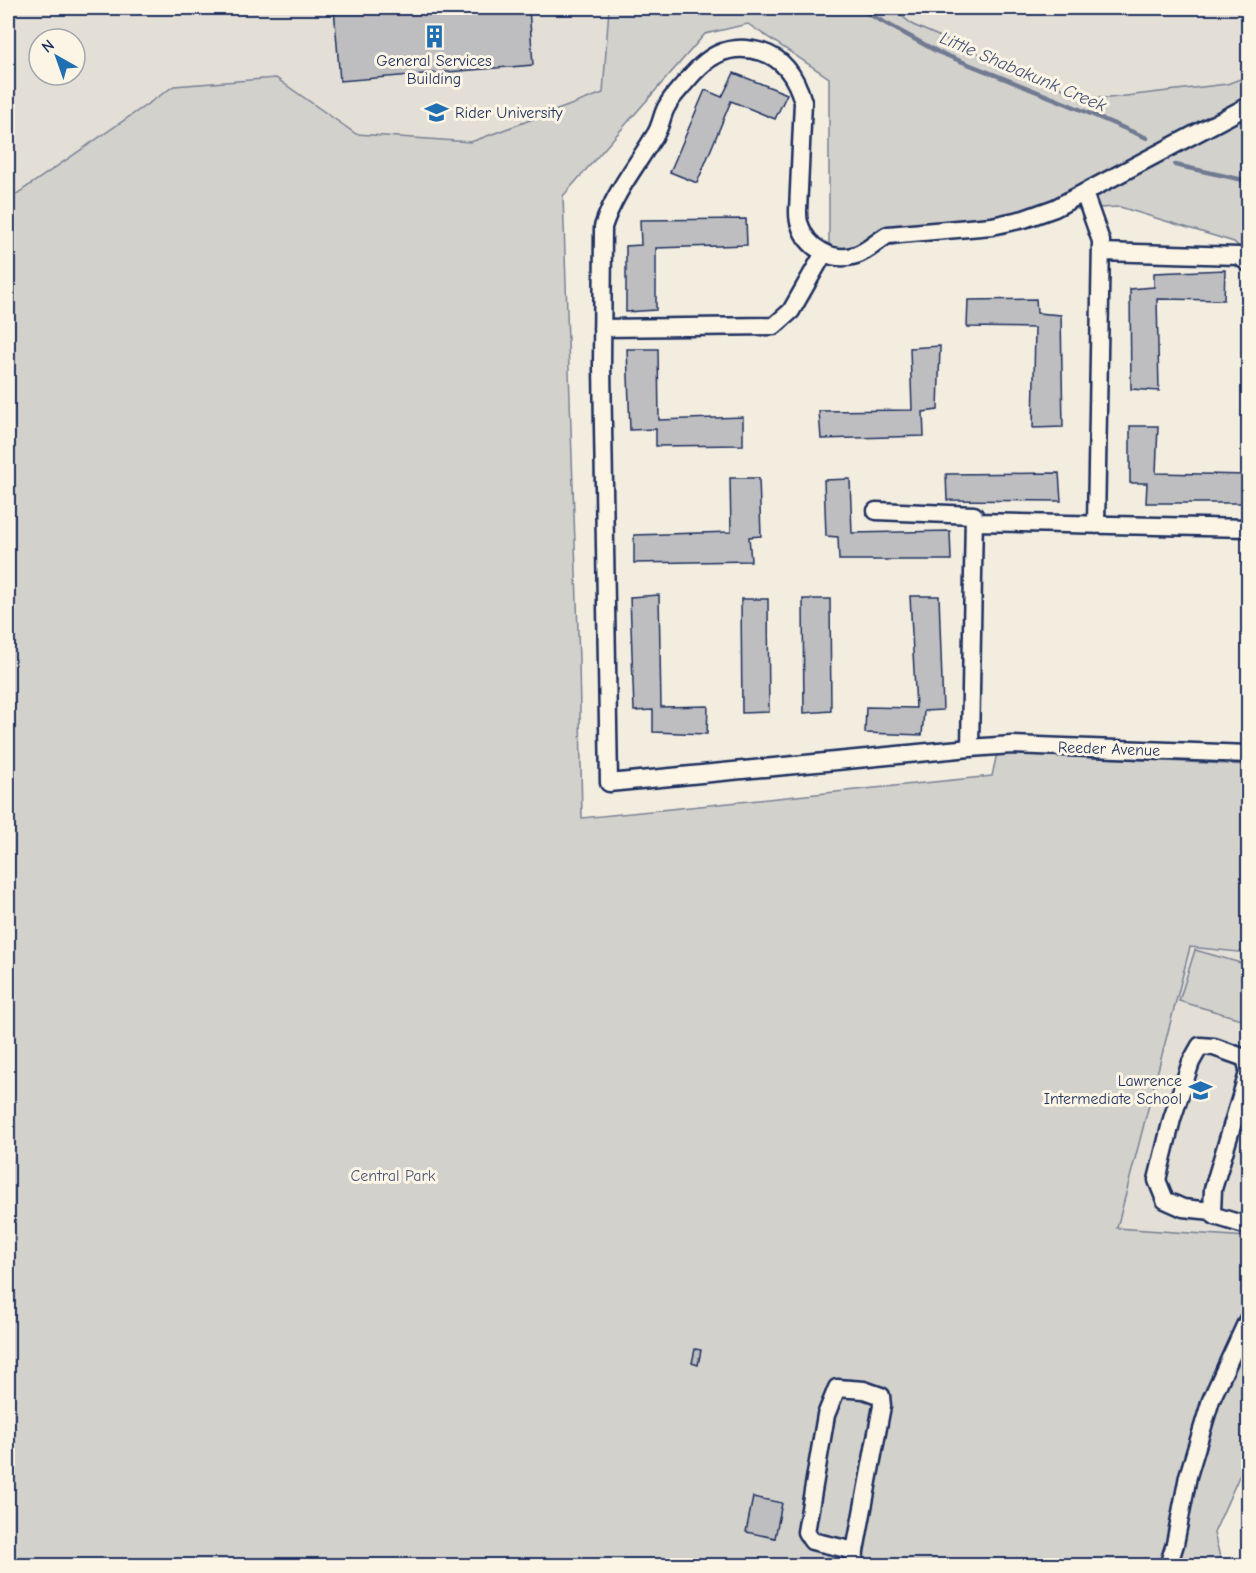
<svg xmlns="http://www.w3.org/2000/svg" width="1256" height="1573" font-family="'Comic Neue',sans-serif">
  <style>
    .built { fill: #e3dfd6; fill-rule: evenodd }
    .green { fill: #d3d1cc; stroke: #778095; stroke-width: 1.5 }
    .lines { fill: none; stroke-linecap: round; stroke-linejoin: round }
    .stream { stroke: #707a91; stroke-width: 4.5 }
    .building { fill: #bebec0; stroke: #1b2f5e; stroke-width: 1.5 }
    .minor-casing { stroke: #1b2f5e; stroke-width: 21 }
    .minor { stroke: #fcf5e5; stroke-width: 16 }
    .labels { text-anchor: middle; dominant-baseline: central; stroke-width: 6; stroke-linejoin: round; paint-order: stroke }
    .poi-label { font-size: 16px; fill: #1b2f5e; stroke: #fcf5e5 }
    .street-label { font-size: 16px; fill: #1b2f5e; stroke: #fcf5e5 }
    .park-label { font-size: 16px; fill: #49587a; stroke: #fcf5e5 }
    .water-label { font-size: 18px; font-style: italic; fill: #465478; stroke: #fcf5e5 }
  </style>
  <rect width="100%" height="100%" fill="#f3ede0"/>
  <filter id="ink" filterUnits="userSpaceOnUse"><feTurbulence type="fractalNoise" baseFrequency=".0167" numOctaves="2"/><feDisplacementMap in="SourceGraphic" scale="12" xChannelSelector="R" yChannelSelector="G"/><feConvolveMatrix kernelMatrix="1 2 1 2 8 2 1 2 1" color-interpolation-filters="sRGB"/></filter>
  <g filter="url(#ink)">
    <!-- built -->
    <path class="built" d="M8,8H609L604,93L471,142L356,134L276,78L174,86L8,200ZM39,39H75V75H39Z
      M892,8H1248V76L1227,84L1109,98L1084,97L1033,77L913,25Z
      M1188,943L1248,951V1243L1117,1228Z"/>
    <!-- green -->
    <path class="green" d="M609,8H892L913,25L1033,77L1084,97L1109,98L1227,84L1248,76V255L1234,242L1120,207L1053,210L829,259V78L748,24L705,34L563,196L579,660L582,818L992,776L997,753L1248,765V953L1190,947L1117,1228L1248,1237V1456L1214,1533L1222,1565L8,1566V200L174,86L276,78L356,134L471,142L603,93Z
      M1195,950L1248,965V1021L1179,1001Z"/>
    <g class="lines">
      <!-- stream -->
      <path class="stream" d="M858,8L938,52L1065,103L1147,138
        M1175,165L1248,181"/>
    </g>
    <!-- building -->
    <path class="building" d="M334,8H529L533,65L340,81Z
      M734,73L787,94L775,119L731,101L697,183L670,172L705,90L722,97Z
      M746,219L747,245L656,248V310L626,312V246L641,245L640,220Z
      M1225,270L1224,300L1157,299L1159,391L1131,389L1130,289L1154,287V273Z
      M1036,299L1037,313L1061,315L1063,427L1033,428L1035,328L967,327L968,300Z
      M940,346L938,410L923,412L924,436L821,439L819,411L912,410L910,348Z
      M627,349H658L659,420L743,417V445L656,446V429L630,430Z
      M1130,426H1158L1156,473L1248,475V503H1146L1147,483H1130Z
      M1059,473L1061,501L947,500L946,474Z
      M730,478H759L761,536L749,537L751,561L634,563V535L731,532Z
      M850,479L852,533L950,531L951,560H839L838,537L826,536L824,480Z
      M659,595L661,707L708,706L707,734L653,732V710L634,711L630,597Z
      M910,596H939L943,710L924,711L922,735L865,733L866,707L916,708Z
      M741,599H768L769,712L742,713Z
      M803,599H830L831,711L804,713Z
      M695,1349L701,1350L698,1365L692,1363Z
      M753,1497L782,1503L775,1538L746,1532Z"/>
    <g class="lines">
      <defs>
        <path id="minor" d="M1084,193L1101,241L1096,525
          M1101,252L1239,256L1248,263
          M602,328L774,326L791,311L824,253
          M876,511L974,515L970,748L609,783L602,367L603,227C613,196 633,170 650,143C653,138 657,133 659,127C662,120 663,112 667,106C671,98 678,91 684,84C705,58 726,41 762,52C785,59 797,80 803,102L798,211C798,215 798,221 800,225C807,248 833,263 856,255C868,251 877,241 888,235L992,226L1024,219L1055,208L1248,106
          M974,522L1248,528
          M970,748L1012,745L1248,754
          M1248,1069L1245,1058L1214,1047L1200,1046L1191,1062L1172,1119L1157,1180L1165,1200L1183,1208L1212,1211L1215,1216L1248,1226
          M1212,1211L1213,1189L1248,1073
          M854,1566L855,1551L882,1406L881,1396L864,1390L837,1388L826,1415L806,1532L812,1541L855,1551
          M1168,1566L1175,1544L1188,1476L1211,1400L1248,1319"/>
      </defs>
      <!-- minor casing -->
      <use href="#minor" class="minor-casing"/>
      <!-- minor -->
      <use href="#minor" class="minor"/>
    </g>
  </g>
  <!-- icons -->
  <defs>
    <symbol id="building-bare" viewBox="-9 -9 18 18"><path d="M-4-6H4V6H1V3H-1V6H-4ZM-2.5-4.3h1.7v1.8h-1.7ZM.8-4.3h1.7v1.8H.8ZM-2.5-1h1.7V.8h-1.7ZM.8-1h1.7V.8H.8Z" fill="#1f6fb2" stroke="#fcf5e5" stroke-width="2.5" paint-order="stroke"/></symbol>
    <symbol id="university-bare" viewBox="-9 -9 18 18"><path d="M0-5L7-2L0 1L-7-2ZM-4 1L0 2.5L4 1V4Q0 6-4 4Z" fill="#1f6fb2" stroke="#fcf5e5" stroke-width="2.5" paint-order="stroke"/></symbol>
    <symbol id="school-bare" viewBox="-9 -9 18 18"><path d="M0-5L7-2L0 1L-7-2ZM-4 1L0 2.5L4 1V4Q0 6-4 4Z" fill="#1f6fb2" stroke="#fcf5e5" stroke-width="2.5" paint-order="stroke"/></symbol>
  </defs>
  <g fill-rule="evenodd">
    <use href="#building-bare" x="418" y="20" width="33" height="33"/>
    <use href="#university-bare" x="420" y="96" width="33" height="33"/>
    <use href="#school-bare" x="1184" y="1074" width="33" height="33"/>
  </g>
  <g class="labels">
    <!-- poi labels -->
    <g class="poi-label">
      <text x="434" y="61">General Services<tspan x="434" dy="18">Building</tspan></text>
      <text x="455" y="113" text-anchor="start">Rider University</text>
      <text x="1182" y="1081" text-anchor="end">Lawrence<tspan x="1182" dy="18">Intermediate School</tspan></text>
    </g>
    <!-- street labels -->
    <g class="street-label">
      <text transform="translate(1109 749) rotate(2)">Reeder Avenue</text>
    </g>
    <!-- park labels -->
    <g class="park-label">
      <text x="393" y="1176">Central Park</text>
    </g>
    <!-- water labels -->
    <g class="water-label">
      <text transform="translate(1023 72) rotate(23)">Little Shabakunk Creek</text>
    </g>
  </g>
  <!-- margin -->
  <rect width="1256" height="1573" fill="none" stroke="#fcf5e5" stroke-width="30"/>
  <rect x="15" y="15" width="1226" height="1543" fill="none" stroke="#1b2f5e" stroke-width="2" filter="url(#ink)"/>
  <!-- north arrow -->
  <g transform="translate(57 57) rotate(320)"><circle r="28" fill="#fcf5e5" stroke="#a2a6af" stroke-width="1.5"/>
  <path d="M0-4.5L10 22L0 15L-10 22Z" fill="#1f6fb2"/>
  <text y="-9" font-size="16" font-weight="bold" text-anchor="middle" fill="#1b2f5e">N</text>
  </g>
</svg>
